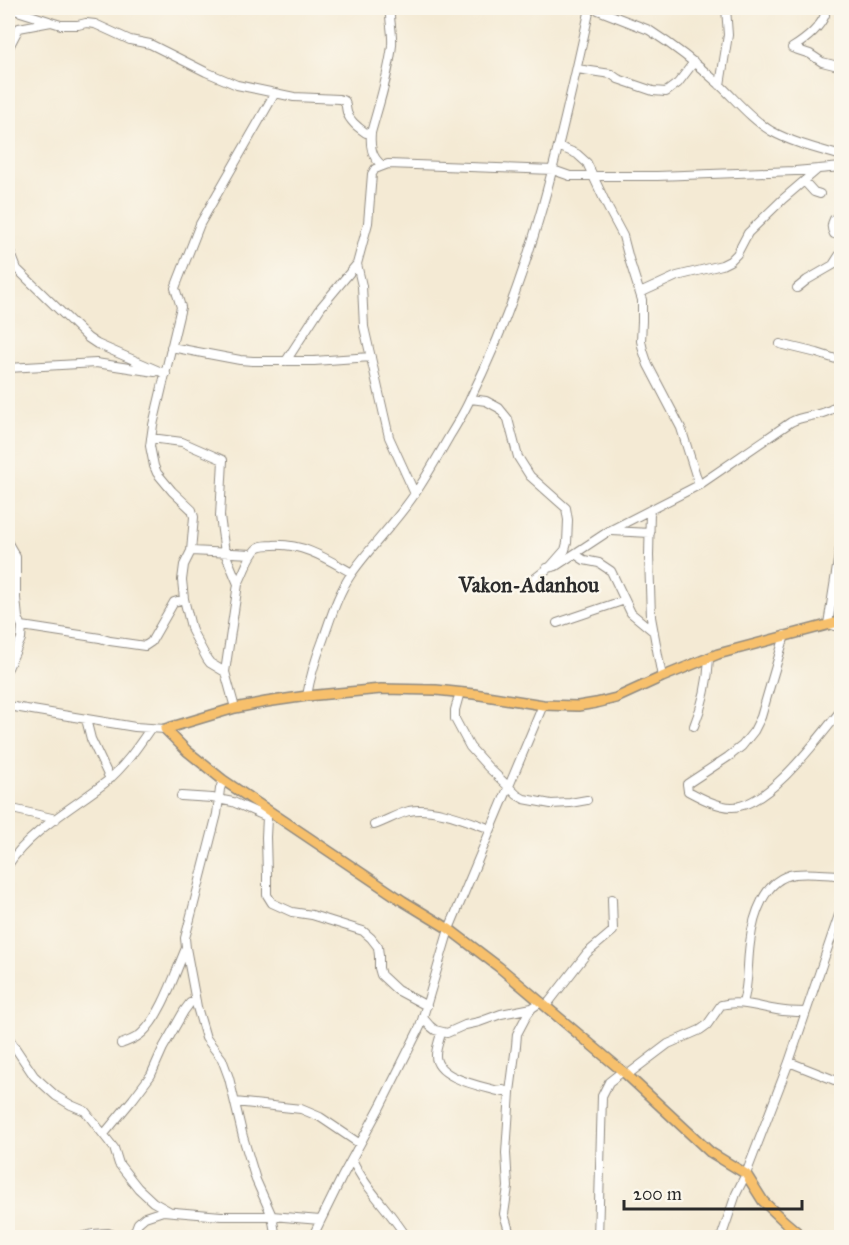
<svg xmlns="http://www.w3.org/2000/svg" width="849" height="1245" font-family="'IM FELL Great Primer',serif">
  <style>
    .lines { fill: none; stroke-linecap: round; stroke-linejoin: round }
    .minor-casing { stroke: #908a80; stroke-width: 10 }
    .major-casing { stroke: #908a80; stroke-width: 12 }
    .minor { stroke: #fff; stroke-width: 8 }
    .major { stroke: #f7c06c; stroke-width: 9 }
    .labels { text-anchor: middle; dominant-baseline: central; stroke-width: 5; stroke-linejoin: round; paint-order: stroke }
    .quarter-label { font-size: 21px; font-weight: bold; fill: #2b2b2b; stroke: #fbf7ec }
  </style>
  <rect width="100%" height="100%" fill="#fbf7ec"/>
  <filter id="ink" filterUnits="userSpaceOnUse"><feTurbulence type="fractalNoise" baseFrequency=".0167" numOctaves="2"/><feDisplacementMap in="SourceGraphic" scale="12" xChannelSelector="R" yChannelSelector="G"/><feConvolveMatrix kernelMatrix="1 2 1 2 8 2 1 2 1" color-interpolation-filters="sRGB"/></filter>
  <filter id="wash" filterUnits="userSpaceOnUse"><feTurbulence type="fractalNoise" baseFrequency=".008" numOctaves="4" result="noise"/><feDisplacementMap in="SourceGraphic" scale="24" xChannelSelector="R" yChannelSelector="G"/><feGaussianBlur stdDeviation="1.35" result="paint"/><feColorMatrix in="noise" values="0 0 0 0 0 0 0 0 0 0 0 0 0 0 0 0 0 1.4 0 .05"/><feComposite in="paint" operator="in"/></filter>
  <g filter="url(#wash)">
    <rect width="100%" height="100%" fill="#f4ead4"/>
  </g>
  <g filter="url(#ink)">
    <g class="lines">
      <defs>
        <path id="minor" d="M8,8L49,21
          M593,8L649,30C674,46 697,64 719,84C736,100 751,119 771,131C793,143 818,149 842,156
          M841,12H842
          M792,48C805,40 819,29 825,15L822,8
          M792,48L810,54L822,62L842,67
          M8,49L19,28L51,22L61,25H78L86,23L95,24L130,40L150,44L206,72L237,85L294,97L339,99L345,101C346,105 346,108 347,112C349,121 359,128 366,133H371C379,104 389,74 392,45C393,32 389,20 390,8
          M577,69L611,74L618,79L653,91L666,92L678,83L694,62
          M720,85L728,35L726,8
          M371,133C370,145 371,157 382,165
          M558,146L577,154L587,163L608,208L623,236L629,259L642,300V321L641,341L643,350L648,365L681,428L699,485
          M804,181L814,192L820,194
          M834,219C831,225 831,228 834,234L842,236
          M8,234L12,256L17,269L88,338L97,344L166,374
          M797,288L807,280L833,265L842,251
          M640,293L677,276L722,265L730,261L737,254L748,233L783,199L818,169
          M780,344L817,353L842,361
          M171,347L240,360L253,361H314L371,357
          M286,361L321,307L357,264
          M8,368L96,363L155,372
          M471,399L486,401L499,408L508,419L518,457L530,476L566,508L568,520L567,543L565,550L551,566L529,583
          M151,438L182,442L223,460L220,516L225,553L238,584L225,672
          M415,494L389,437L364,327L362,286L357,264L368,223L372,174L375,169L388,164L553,170L570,176H657L795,171L842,167
          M650,510L649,556L651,617L662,677
          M612,531L650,533
          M842,535L828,624L842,628
          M8,543L16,557V598L18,618L22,626L100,638L110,641L145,646L151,642L174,602L184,599
          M191,551L252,554
          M575,554L584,560L599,563L611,571L631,613L654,632
          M547,568L556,566L609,531L699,485L791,422C803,415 817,417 830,410C834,408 838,404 842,400
          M238,584C243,575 250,552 259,547C263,545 269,545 273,545C303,543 327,559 352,573
          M557,623L625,600
          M785,635L761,717L754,731L742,746L728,757L687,784L688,791C701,798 718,807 732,807C769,807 820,736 842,709
          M8,668L21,639L22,626
          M460,692L455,710V719L470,747L488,767L517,795L524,799L551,804L570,803L587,800
          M307,696C310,677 316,658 323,640C331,617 338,593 352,573C371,546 395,523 414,495C427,476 438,456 449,437C457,424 465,411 471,397C532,275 561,140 590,8
          M8,706L135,727L165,729
          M235,708L225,672L210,663L207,659L192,631L184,599L182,580L184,565L191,551L194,517L192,510L172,491L157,473L154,466L150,446L153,425L181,307L175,288L200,224L275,93
          M86,719L91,739L110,779
          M694,726C703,704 708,682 709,658
          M223,780L220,789L217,814L188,927L185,938L186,948L197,1007L206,1038L222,1059L229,1078L243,1137L256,1180L272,1216L276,1238
          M181,796L212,798L233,802L267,817
          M8,808L56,819
          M270,812L267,817L266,837L267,875V895L272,903L292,912L312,915L363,931L371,938L378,947L379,956V968L381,975L397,990L427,1006
          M374,825C386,821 397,814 409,811C433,806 468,821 491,829
          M8,865C30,831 74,807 106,782C124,767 137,748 150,729
          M743,1003C749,982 747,964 750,943C753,917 764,878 795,874C810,872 827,875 842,875
          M546,1006L587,953L613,931L612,899
          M423,1018L430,1026L435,1030L447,1033L465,1025L479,1022L501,1014L532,1008
          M441,1032C440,1039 436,1048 436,1055C435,1078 481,1086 498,1091L503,1090V1092H510
          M8,1037L34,1076L56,1096L71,1105L85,1111L114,1148L119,1164L138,1188L153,1202L169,1211
          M121,1044C128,1041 136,1039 142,1033C162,1015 175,973 186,948
          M789,1062L842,1083
          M627,1075L668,1044L700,1030L707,1025L721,1005C740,1000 758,1007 777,1010C787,1012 797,1012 806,1012
          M235,1102L301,1109L320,1117L360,1144
          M104,1134L133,1099L151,1075L163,1048L184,1011L190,1003L196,1001
          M352,1159C365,1189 390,1210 407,1238
          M76,1238L93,1234L108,1233L122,1238
          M125,1238L129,1236L135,1231L138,1223L145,1217L163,1211L221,1216H272L320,1220
          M312,1238L342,1177L381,1105L420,1027L449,929L543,705
          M511,1238L504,1214L508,1187L506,1153L510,1092L516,1046L517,1034L527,1015L532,1008L541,1002
          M598,1238L602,1096L609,1082L623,1071
          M721,1238L736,1194L746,1174L789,1062L842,906"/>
        <path id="major" d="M804,1238L784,1221L763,1201L746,1174L710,1152L627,1075L499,967L449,929L403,901L223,780L187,751L165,729L235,708L266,702L307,696L381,689L436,690L474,694L543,705L578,706L596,703L616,698L662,677L718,654L842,621"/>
      </defs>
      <!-- minor casing -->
      <use href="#minor" class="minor-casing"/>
      <!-- major casing -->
      <use href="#major" class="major-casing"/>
      <!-- minor -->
      <use href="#minor" class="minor"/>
      <!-- major -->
      <use href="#major" class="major"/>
    </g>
  </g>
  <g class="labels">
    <!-- quarter labels -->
    <g class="quarter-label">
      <text x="529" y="585">Vakon-Adanhou</text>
    </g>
  </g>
  <!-- margin -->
  <rect width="849" height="1245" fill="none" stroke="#fbf7ec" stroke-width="30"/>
  <!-- scale -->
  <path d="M624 1200v9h178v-9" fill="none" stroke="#2b2b2b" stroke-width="3"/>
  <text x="633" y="1200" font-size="18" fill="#2b2b2b" stroke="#fbf7ec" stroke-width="4.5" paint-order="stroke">200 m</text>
</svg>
